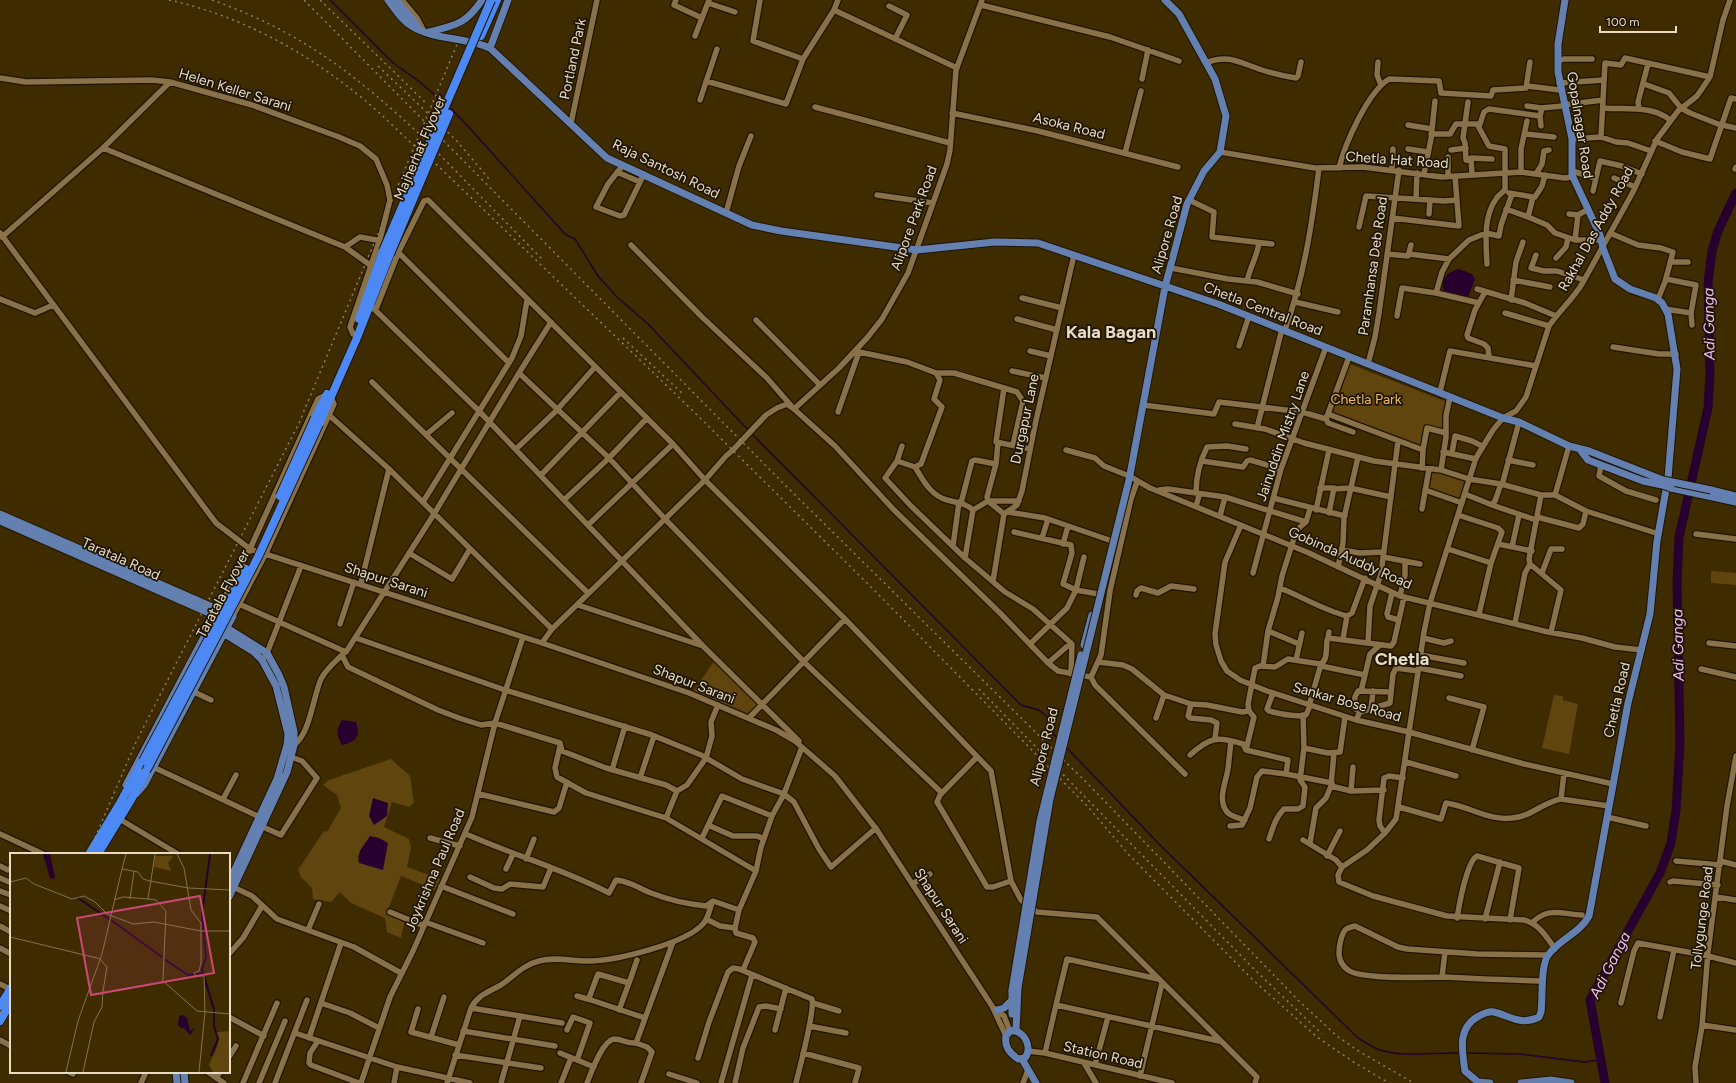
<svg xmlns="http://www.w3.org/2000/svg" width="1736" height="1083" font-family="Figtree,sans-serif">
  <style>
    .green { fill: #60450e }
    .water { fill: #27002f }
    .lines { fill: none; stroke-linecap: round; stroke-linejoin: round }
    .stream { stroke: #27002f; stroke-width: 1.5 }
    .river { stroke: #27002f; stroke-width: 9 }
    .minor-casing { stroke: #201502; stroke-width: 8 }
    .major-casing { stroke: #201502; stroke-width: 9 }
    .highway-casing { stroke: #201502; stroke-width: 10 }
    .minor { stroke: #897249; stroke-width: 5.5 }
    .major { stroke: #6480b0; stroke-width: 7 }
    .highway { stroke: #4c89f5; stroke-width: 8 }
    .rail { stroke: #90805f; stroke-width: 1.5; stroke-dasharray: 2 4; stroke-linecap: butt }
    .major-bridge-casing { stroke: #201502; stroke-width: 9; stroke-linecap: butt }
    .highway-bridge-casing { stroke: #201502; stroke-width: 10; stroke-linecap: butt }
    .major-bridge { stroke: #6480b0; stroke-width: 7 }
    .highway-bridge { stroke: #4c89f5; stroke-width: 8 }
    .labels { text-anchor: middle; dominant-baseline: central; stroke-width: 3.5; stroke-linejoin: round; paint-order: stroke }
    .street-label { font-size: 14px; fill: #e9dcc7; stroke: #1e1505 }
    .park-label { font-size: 14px; fill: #efbb59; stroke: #1e1505 }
    .water-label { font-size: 15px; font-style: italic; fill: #f2bdfc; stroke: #1e1505 }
    .district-label { font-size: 18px; font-weight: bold; fill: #e9dcc7; stroke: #1e1505 }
    .inset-river { fill: none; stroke: #27002f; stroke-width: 2 }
    .inset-road { fill: none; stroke: #837250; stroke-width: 1 }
    .view { fill: #cc4976; fill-opacity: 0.15; stroke: #cc4976; stroke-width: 2 }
    .inset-edge { fill: none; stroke: #e9dcc7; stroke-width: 2 }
  </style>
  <rect width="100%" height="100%" fill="#3f2b00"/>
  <!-- green -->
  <path class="green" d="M1347,363L1447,402L1445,430L1425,426L1422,448L1330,414Z
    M1430,470L1468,480L1461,501L1426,489Z
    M1711,571L1736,573V585L1711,583Z
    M715,660L758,704L747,714L693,692Z
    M1554,695L1563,696V700L1578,704L1569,754L1542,748Z
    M391,759L410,776L414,803L409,807L392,802L384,827L409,839L411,848L407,867L440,879L435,890L401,876L387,912L405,919L401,938L387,932L385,918L351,903L340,892L331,902L313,899L312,888L301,877L298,870L324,831L327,832L341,808L337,795L323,785L329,780Z"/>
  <!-- water -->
  <path class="water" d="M1459,269L1472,274L1475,279L1468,298C1458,299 1451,296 1443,290C1441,277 1448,272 1459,269Z
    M342,720L356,722C361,736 356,742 342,745C337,735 335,731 342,720Z
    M373,798L388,803L387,816L374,825L369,816Z
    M370,836L379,838L388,843L383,870L359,863C356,851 365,845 370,836Z"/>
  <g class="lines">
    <!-- stream -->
    <path class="stream" d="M330,0L392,62L421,83L444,103
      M449,107L464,122L566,235L575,239L598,276L617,297L648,324L748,430
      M751,433L1021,705L1039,710L1051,720L1052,732L1058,739
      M1068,749L1159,844L1358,1038C1365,1042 1373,1048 1380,1050C1406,1058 1434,1052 1461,1053
      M1464,1053L1520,1054L1584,1062L1599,1060"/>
    <!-- river -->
    <path class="river" d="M1605,1083L1590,1000L1660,873L1671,843L1676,810L1680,744L1677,583L1679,537L1708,408L1710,373L1708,283L1712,251L1718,231L1736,193"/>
    <defs>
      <path id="minor" d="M402,0L417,18L425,33
        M676,0L674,5L702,18
        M760,0L753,41L803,59
        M708,3L735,12
        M981,5L1110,37L1179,61
        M889,6L907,15L895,39
        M834,10L838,0
        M695,36L709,0
        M1558,61L1564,59H1592
        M1378,62L1377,75L1381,85
        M1206,63C1227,54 1239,62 1259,69C1271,73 1283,76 1296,78L1298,76L1301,62
        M0,78L26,82L152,80L170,82
        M1142,79L1148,50
        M706,81L786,104L803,59L834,10L957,68
        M1559,83L1604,80
        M1644,84L1669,93L1681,108L1690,113L1718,124L1736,128
        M1527,86L1560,90
        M700,100L717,49
        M1468,102L1463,138L1465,143L1466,160L1471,161
        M1563,105L1603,100
        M1527,106L1541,108L1563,106
        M815,107L950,143
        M1603,108C1625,110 1653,105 1670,120
        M1639,109L1638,102L1648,64
        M952,113L1038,131L1178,167
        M571,123L597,0
        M1408,125L1432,129
        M1541,126L1540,116L1542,108
        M1479,127L1484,112L1489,109L1540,116
        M1431,134H1450L1456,124H1477L1489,146L1505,149V190C1502,193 1498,195 1496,199C1483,217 1486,244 1487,264
        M1525,134L1554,137
        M1601,137L1616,142L1628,143L1651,151
        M1572,139L1601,137L1605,63L1621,65L1625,58L1710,77
        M1655,141L1682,152L1710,159L1731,98L1736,99
        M103,148L345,247L370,265
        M1408,149L1428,152
        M1451,150L1466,148
        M1220,152L1315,168L1363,167L1442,177L1521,172L1565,178L1573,177
        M1125,153L1141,91
        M1448,157V176
        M623,165L608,184L596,207L620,216L624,215L644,174
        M1339,168C1345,143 1368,92 1389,79L1439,81L1441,93L1491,96L1493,90L1526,88L1530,62
        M1392,169L1393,149
        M1735,169L1736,167
        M1572,171L1595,178
        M617,172L640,182
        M1521,172V149L1527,121
        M1424,174L1431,139L1435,101
        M1472,174L1471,158L1492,159
        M1536,174L1542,164L1544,151L1549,150
        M1614,178L1635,187
        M1593,191L1600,161L1622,166L1642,174
        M1509,193L1533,197
        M877,195L933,203
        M1416,199L1417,173
        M1189,200L1214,212L1212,237L1272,244
        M1506,209L1528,217L1547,225L1555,233L1575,240H1601
        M726,213L739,166L751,136
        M1429,214L1430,200
        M1569,214L1578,215
        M1528,217L1533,197H1535L1542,186L1545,175
        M1392,218L1459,226L1455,176
        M1359,227L1366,196L1445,201L1457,200
        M0,233L216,523L250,549L542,643L689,693L776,730L795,741L835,776L877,830L992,1006L1006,1036
        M1610,233L1638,245L1661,248L1673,252L1665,282L1658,299
        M2,237L103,148L170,82L252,105L339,137L360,146L376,159L387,185L390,200L380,239L350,327L353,334
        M1575,240L1578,215L1587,210
        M631,245L702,317L767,378L794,409L835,446L894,510L1000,613L1048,663L1058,671L1091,677L1095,685L1185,774
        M345,247L360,237L382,241
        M396,250L509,363
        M1387,254L1408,256L1411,245
        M1409,254L1449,259
        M1536,255L1531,268L1544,271H1557L1584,280
        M1556,258L1566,247L1568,238
        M1670,262H1688
        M1171,268L1228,279L1257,282L1298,294
        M1666,279L1696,285L1691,313L1692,325
        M1513,280L1550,287
        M1247,281C1250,267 1257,257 1259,243
        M1477,289L1525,303L1556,316
        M1485,292L1475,310L1467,335L1468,338L1484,344L1488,348L1489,357
        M1436,293L1479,303
        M1022,298L1062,308
        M0,299L35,313L53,305
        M1511,300L1516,262L1523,242
        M1295,302L1338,312
        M373,308L479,411L704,647L799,741
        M376,309L399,251L424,201L428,200L673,444L705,480L845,619L991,771L1011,881L1021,900L1037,912L1097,917L1257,1077L1255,1083
        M1665,309L1691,313
        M1505,313L1549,326
        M1397,316L1402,288L1436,293L1442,272L1449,259L1469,240L1486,233L1499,236L1501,225L1512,194
        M1017,319L1057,330
        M756,320L820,385
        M1285,330C1304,277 1312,224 1319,168
        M1239,346L1249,316
        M1613,347L1659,354H1676
        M1030,351L1051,356
        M1349,357L1326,419L1328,423L1353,432
        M1368,364L1375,337L1379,313L1399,170
        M1012,371L1046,378
        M519,373L551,322
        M936,373H954L1017,392L1023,401L1013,445
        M372,382L588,593
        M1004,388L996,442L1030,449
        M1440,392L1450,351L1536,366
        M1143,405L1214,414L1219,402L1302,412L1326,419
        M838,412L859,352L907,362L936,373L940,380L934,399L942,407L921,464L915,467L897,461L902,446
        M1328,414L1423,450
        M329,415L389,469L552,629
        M1235,424L1265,429L1304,443L1374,461L1441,470L1469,479L1501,484L1541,495H1555L1586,511L1659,534
        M1257,428L1282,329
        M427,434L452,413
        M998,443L996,464L987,497L988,501L1004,514
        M516,449L556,411L595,367
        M1066,450L1095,458L1104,466L1129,476L1150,488L1309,553L1400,596L1548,632L1582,638L1615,647L1642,650
        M1443,452L1476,459
        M1452,453L1455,436L1472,441L1482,446
        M1508,460L1533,465
        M897,461L885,478L910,505L965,558L1005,592L1033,609L1072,644L1071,674
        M1202,461L1243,467L1247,461L1250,460L1281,469
        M1601,465L1599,476L1626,491L1656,500
        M915,467C923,480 931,496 947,500C958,503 965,503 973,510L965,558
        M1422,468L1423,450L1427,428L1446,433
        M1441,470L1446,437V416L1450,397
        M541,475L621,392
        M1502,485L1519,422
        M1320,488H1334L1329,513
        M1333,489L1350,488L1391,497
        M1159,490L1168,489L1225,497L1306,522
        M1425,490L1462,503
        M1465,494L1492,505L1495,501L1501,484
        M1541,495L1529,559L1530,564L1561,590L1551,632
        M1555,495L1569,446
        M1273,498L1345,516
        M564,500L609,458L647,418
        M423,502L512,358L521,336L527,300
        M961,503L972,461L975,460L996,464
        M1492,505L1536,520
        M1196,506L1199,496L1196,493C1196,476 1200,461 1207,447L1227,446L1246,449
        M1422,509L1429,469
        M973,510L988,501H1019
        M1316,510L1329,450
        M1008,512L1045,518L1112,541
        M1004,514L1017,505L1022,491L1035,425L1074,255
        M1458,515L1498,528L1502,532L1491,563L1479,614
        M1220,516L1225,497
        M1537,517L1579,528L1583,524L1586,511
        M588,525L673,444
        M1241,525L1225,562L1215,634L1216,645L1221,661L1227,671L1240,680L1267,691L1356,720L1409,732L1524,764L1613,784
        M1014,532L1071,545L1072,553L1063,584L1076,590L1098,594
        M1696,534L1736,539
        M1042,538L1048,519
        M1063,544L1068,526
        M1498,544L1532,551
        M953,546L959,502
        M1512,547L1519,515
        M1448,549L1491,563
        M1341,550L1360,553L1383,552
        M409,553L452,579L470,549
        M1383,557L1420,564
        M1338,567L1343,543L1344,518L1358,457
        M1253,573L1281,469L1326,347
        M1542,573L1551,549H1562
        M993,581L1004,514
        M361,583L389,469
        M1280,588C1303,597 1323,610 1347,616L1352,613L1365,578
        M1392,593L1387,614L1388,617L1399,620
        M1136,595L1137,591L1141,588L1158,593L1171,586L1194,589
        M1400,596L1405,575V561
        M239,604L346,652L434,514L519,373L609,458L665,519L804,662L942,793
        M578,605L703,646
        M218,610L250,549L318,399L326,395
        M233,616L265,555L334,404L331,397
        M1515,623L1525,573L1530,564
        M340,624L354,582
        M1268,631L1299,644
        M356,638L505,690L652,735L701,755L742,779L784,794L794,802L819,849L831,867L876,828
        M1328,638L1329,632
        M1423,638L1444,643L1451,641
        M1343,639L1347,616
        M542,643L552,629L705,480L726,456L733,450L766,415L777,408L787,404L794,409L839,368L867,338L882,319L908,273L947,164L950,150L956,70L982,0
        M1368,643L1370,606L1381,574L1398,441
        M1709,643L1736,646
        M1030,644L1067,608L1076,590L1084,557
        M342,655L348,667L438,710L459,718L481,725L495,723L560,743L562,751L606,768L666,785L677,791
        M1420,655L1464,663
        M262,660L267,653L301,566
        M1296,660L1302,633
        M1098,662L1123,665L1132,669L1164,695L1191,704L1207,705L1242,712L1249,711
        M1048,663L1071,643
        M1263,666L1268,631L1278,597L1282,576L1295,535L1300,527L1306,522L1310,509
        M1321,666L1365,675L1370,654L1380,645
        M1419,668L1461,676
        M1701,669L1736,677
        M1091,677L1101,655L1110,591L1131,499L1137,482
        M1361,691L1365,675
        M194,692L211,700
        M1273,693L1267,709L1269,711C1282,714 1293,717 1306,715L1310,706
        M1449,698L1484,707L1472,750
        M1191,704L1188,716L1190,718L1211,720L1217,723L1215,738
        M1309,706L1321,664
        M1371,709L1373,691
        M1360,712L1354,708L1355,697L1358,691L1391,692
        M1303,715L1304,748
        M749,718L845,619
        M1156,718L1164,695
        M1356,720L1360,712L1390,703L1393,674L1396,668L1418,671
        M1231,741C1230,750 1229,760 1228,769C1226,782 1217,800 1227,812C1232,817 1239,818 1245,820
        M294,745C310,734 313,697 321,679C326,669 336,661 344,653
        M560,746L555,768L557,777L586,793L666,818L756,871
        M1246,750L1254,717L1249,711L1248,704L1255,668L1260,666L1275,667L1288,659L1320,664C1328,662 1326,648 1327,640L1328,638L1391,646L1394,642L1404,597
        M1190,755C1210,737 1217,736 1243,744L1246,750
        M977,757L940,795L937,802L987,887H993L1011,881
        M1406,762L1456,776
        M153,767L262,818
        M612,770L625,726
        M1286,774L1332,783
        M640,778L654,736
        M1331,786L1351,791L1384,790
        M1351,791L1353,767
        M479,794L554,812L559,808L567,782
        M223,799L236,775
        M1561,799L1564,773
        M1399,807L1441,819L1446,803C1469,806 1488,821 1512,818C1531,817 1543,802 1561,799L1609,806
        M116,817L178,854
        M1607,817L1646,826
        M666,818L677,791L687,785L706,758L712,736L711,722L718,705
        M708,825L733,836H757L764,839
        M1230,826L1242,825L1250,808L1257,777L1262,771L1286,774L1288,760L1246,750
        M263,827L281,835L317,778L302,761L291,757
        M1385,833L1380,826L1379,820L1384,778L1389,776L1403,778
        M0,834L43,854
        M466,834C513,855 563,869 609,893L616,880C629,881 639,888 651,893C669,900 687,904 706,906L713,901L739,910L756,871L761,847L772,816L784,794L802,747
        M430,838L460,846
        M702,838L722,796L772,816
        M1269,839C1273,828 1275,818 1284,809H1298L1303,806L1305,787L1300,780L1304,748L1328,753L1340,752L1345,717
        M1303,840L1336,860L1342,867
        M1310,843L1316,808L1326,798L1331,786L1334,753
        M1327,856L1340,831
        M526,859L534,839
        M1676,861L1720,865
        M1721,861L1736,865
        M0,866L8,870L11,868
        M506,869L513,854
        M470,877L494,888L502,889L510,884L543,887L551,868
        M0,878L9,882
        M1670,882L1673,881L1718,885
        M912,884L930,874
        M231,886L252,896L277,919L354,947L401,973
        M441,886L513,914
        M0,891L11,895
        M1716,897L1736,900
        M0,906L11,911
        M739,910L735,928L736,933L753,938L755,942L743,970
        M390,912L424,926
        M1457,918C1459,906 1467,861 1477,856L1519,868L1510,920
        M706,919L720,926L735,928
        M1485,919L1500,862
        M425,922L483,943
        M1533,922C1548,907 1561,914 1582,915
        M0,926L11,932
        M308,930L319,904
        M0,948L11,954
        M1555,949C1546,936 1539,924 1524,920L1447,916L1373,896L1339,882L1338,875L1342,867L1367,850L1385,833L1396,819L1424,632L1430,603L1476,458L1493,430L1503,418L1516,411L1526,397L1549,326C1559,311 1573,299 1582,284L1633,192L1657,139L1678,111L1697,96L1710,77L1723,20L1730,0
        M229,954L243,938L262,906
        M1442,977L1445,952
        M1543,981C1511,980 1478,979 1445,977C1427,977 1360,980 1348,970C1337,962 1338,951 1341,939C1344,930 1345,928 1355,926L1398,947L1407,949L1477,954L1548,955
        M629,983L637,960
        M0,984L10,989
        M577,996L591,1000
        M321,1003L350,1013L379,1028
        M813,1003L839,1011
        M1621,1003L1634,951L1638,943L1704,955L1736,963
        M1056,1005L1067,959L1158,979
        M471,1008L520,1016L501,1083
        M418,1009L411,1032L459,1045
        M995,1009L1004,1016L1010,1031
        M619,1010L629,983L598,974L589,998L591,1000L645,1018
        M520,1016L562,1023
        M229,1017L264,1036
        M1660,1017L1674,950
        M1702,1025L1736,1030
        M809,1026L846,1033
        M567,1030L573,1017L590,1023L577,1060
        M775,1030L786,988
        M463,1031L555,1046
        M295,1033L397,1067L470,1083
        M431,1037L444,997
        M309,1038L341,943
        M0,1040L11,1046
        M318,1041L310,1053L309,1063L311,1065L359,1083
        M636,1043L647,1047L652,1052L641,1083
        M1028,1051L1045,1053L1172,1083
        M560,1053L594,1067
        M803,1053L859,1068L855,1083
        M1045,1053L1056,1005L1219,1041
        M455,1055L541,1068
        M229,1057L236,1046
        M698,1058L709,1022L728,972L733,968L739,969L812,999C815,1012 800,1066 796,1083
        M1084,1063L1096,1083
        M1095,1065L1108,1017
        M69,1072L73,1074
        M208,1072L224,1083
        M669,1074L697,1083
        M1140,1076L1162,983
        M216,1078L220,1072
        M141,1083L146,1072
        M243,1083L277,1003
        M259,1083L285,1021
        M275,1083L307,1000
        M361,1083L390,997L413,951L472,817L495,723L523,637
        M394,1083L397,1067
        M447,1083L471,1008C478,995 488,992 501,985C514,976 523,965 539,961C557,956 573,962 591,961C617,960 685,944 703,924C708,919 710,909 712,902
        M561,1083L571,1058
        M587,1083C591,1073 602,1041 614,1039C622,1039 628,1044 636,1043L673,942
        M721,1083L752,975
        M735,1083L743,1048L759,1007L766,1006L781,1009
        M1023,1083L1028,1070
        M1696,1083L1695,1067L1702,1026L1708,952L1727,806L1736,756"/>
      <path id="major" d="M388,0C395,9 402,21 413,27C435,40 466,37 490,48L607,158L752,225L781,231L917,250L995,242L1038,243L1218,304L1503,418L1519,422L1569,446L1589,451L1663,480
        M396,0L416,24L418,29
        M429,32C456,25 466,24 482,0
        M490,48L508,0
        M1581,451L1588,460L1643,481L1662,485
        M1129,480L1165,287L1187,204L1204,171L1220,152L1226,116L1215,79L1179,14L1165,0
        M1671,488L1736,502
        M1711,490L1736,496
        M0,514L233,616L144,785L136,794
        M0,521L225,620
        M212,621L227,628L267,653L279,675L284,687L294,732V745L287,772L229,897
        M220,631L254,652L262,660L276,686L288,734L287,745L277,779L229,882
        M1084,645L1092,615
        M126,785L214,618
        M1012,990V1014
        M997,1010L1004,1008L1012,1000
        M1010,1031C1024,1029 1033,1047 1025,1058L1018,1059C1010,1053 1004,1047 1006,1036Z
        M1016,1031L1018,988
        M1022,1059L1036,1083
        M176,1072L177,1083
        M184,1072L185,1083
        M1490,1083L1478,1082L1465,1071C1462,1050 1457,1027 1479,1016C1484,1013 1488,1011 1494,1012C1510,1016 1521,1026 1539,1017L1541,1012C1543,998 1540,964 1549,954C1560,939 1580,933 1589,916L1628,703L1650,614L1657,541L1668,478L1677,369L1668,314L1662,303L1656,298L1630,289L1615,279L1603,248L1600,235L1572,175V139L1558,72V44L1565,0
        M1521,1083L1551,1080L1571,1083"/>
      <path id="highway" d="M481,36L497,0
        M359,319L383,251
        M315,418L327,394
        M319,424L356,340L390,254
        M89,854L120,803L143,761
        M98,854L131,800L146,771
        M0,1006L11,988
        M0,1021L11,1002"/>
    </defs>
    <!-- minor casing -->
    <use href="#minor" class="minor-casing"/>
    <!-- major casing -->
    <use href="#major" class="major-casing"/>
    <!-- highway casing -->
    <use href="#highway" class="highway-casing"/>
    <!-- minor -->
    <use href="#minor" class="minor"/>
    <!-- major -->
    <use href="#major" class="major"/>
    <!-- highway -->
    <use href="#highway" class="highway"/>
    <!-- rail -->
    <path class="rail" d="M169,0C241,16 305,51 362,98C383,115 402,135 422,153
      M212,0C303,32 358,77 427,141
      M304,0L782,482L1087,783L1299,1001L1337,1036L1360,1052L1414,1083
      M320,0L426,103
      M378,66L456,140L490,180
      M439,154L544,261
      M436,164L692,410L873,589L1089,808L1129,855L1253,980L1317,1037L1355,1063L1389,1083
      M623,338L683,394
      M979,689L1255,970L1322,1034
      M88,854L136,742L299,423L458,42
      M0,1013L11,994"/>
    <defs>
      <path id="major-bridge" d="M1663,480L1711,490
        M1662,485L1671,488
        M1018,988L1050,799L1129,480
        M1012,990L1040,821L1081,655"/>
      <path id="highway-bridge" d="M383,251L491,0
        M390,254L449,114
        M280,496L315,418
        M143,761L246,569
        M146,771L258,557L319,424"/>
    </defs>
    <!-- major-bridge casing -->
    <use href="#major-bridge" class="major-bridge-casing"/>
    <!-- highway-bridge casing -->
    <use href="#highway-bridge" class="highway-bridge-casing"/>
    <!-- major-bridge -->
    <use href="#major-bridge" class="major-bridge"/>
    <!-- highway-bridge -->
    <use href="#highway-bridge" class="highway-bridge"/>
  </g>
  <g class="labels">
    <!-- street labels -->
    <g class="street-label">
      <text transform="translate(573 59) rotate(-78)">Portland Park</text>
      <text transform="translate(235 90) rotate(17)">Helen Keller Sarani</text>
      <text transform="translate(1580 125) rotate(81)">Gopalnagar Road</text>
      <text transform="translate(1069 126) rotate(14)">Asoka Road</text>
      <text transform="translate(420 148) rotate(-67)">Majherhat Flyover</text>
      <text transform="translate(1397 160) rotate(4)">Chetla Hat Road</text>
      <text transform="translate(666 169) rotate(26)">Raja Santosh Road</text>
      <text transform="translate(914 218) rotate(-70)">Alipore Park Road</text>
      <text transform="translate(1596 229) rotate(-61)">Rakhal Das Addy Road</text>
      <text transform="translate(1167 235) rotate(-74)">Alipore Road</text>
      <text transform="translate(1373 266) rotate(-82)">Paramhansa Deb Road</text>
      <text transform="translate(1263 309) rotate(21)">Chetla Central Road</text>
      <text transform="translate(1025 419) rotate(-78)">Durgapur Lane</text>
      <text transform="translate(1283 436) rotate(-71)">Jainuddin Mistry Lane</text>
      <text transform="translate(1350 558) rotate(24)">Gobinda Auddy Road</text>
      <text transform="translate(121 559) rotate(24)">Taratala Road</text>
      <text transform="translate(386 580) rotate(18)">Shapur Sarani</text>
      <text transform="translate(223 594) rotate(-62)">Taratala Flyover</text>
      <text transform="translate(694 684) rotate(21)">Shapur Sarani</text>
      <text transform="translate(1617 700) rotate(-77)">Chetla Road</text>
      <text transform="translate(1347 702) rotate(16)">Sankar Bose Road</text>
      <text transform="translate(1044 747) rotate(-76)">Alipore Road</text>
      <text transform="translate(435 870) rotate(-67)">Joykrishna Paul Road</text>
      <text transform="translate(941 906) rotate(57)">Shapur Sarani</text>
      <text transform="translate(1702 918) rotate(-83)">Tollygunge Road</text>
      <text transform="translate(1103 1055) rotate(13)">Station Road</text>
    </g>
    <!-- park labels -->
    <g class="park-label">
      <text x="1366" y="399">Chetla Park</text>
    </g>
    <!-- water labels -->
    <g class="water-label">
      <text transform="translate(1709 324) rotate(-91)">Adi Ganga</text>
      <text transform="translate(1678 645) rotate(-91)">Adi Ganga</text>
      <text transform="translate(1610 965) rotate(-63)">Adi Ganga</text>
    </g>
    <!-- district labels -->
    <g class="district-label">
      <text x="1111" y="332">Kala Bagan</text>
      <text x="1402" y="659">Chetla</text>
    </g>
  </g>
  <!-- overview -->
  <g transform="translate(10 853)">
    <rect width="220" height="220" fill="#3f2b00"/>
    <path d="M145,3H163L158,10L161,18L144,14ZM220,178L219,219H203L199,212L208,192L207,179Z" fill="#60450e"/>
    <path d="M33,1H40L45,24L43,26L40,25ZM173,162L177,165L180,178L185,175L180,182L173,174L172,176L168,172L169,163Z" fill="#27002f"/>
    <path class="inset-river" d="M200,1L192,61L196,104L192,116L204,157V173L208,186L201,203M68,45L99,66M101,67L152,104M154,106L178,122L194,120"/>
    <path class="inset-road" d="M167,1L174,15L181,57L191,70V110L189,118L184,120L186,123H194L195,159M112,16L116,1M140,28L178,35L220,37M0,29L16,25L24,31L62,46L74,43L85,49L97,61L123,71L144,69L191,78H220M120,46L124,18M138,46L146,47L156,58L153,127M104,47L113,44L138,46L145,1M0,84L91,106M90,106L97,114L93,138M152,127L187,158L220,161M56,219L68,168L92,101L112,16L128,19L133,26L140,28M73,219L84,169L92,154L93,137M189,219L195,159"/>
    <path class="view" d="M190,43L204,120L81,142L67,65Z"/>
    <rect width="220" height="220" class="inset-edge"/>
  </g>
  <!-- scale -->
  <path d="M1600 26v6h76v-6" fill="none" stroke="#e9dcc7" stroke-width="2"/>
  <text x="1606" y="26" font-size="12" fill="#e9dcc7" stroke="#1e1505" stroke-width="3" paint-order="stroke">100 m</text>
</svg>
